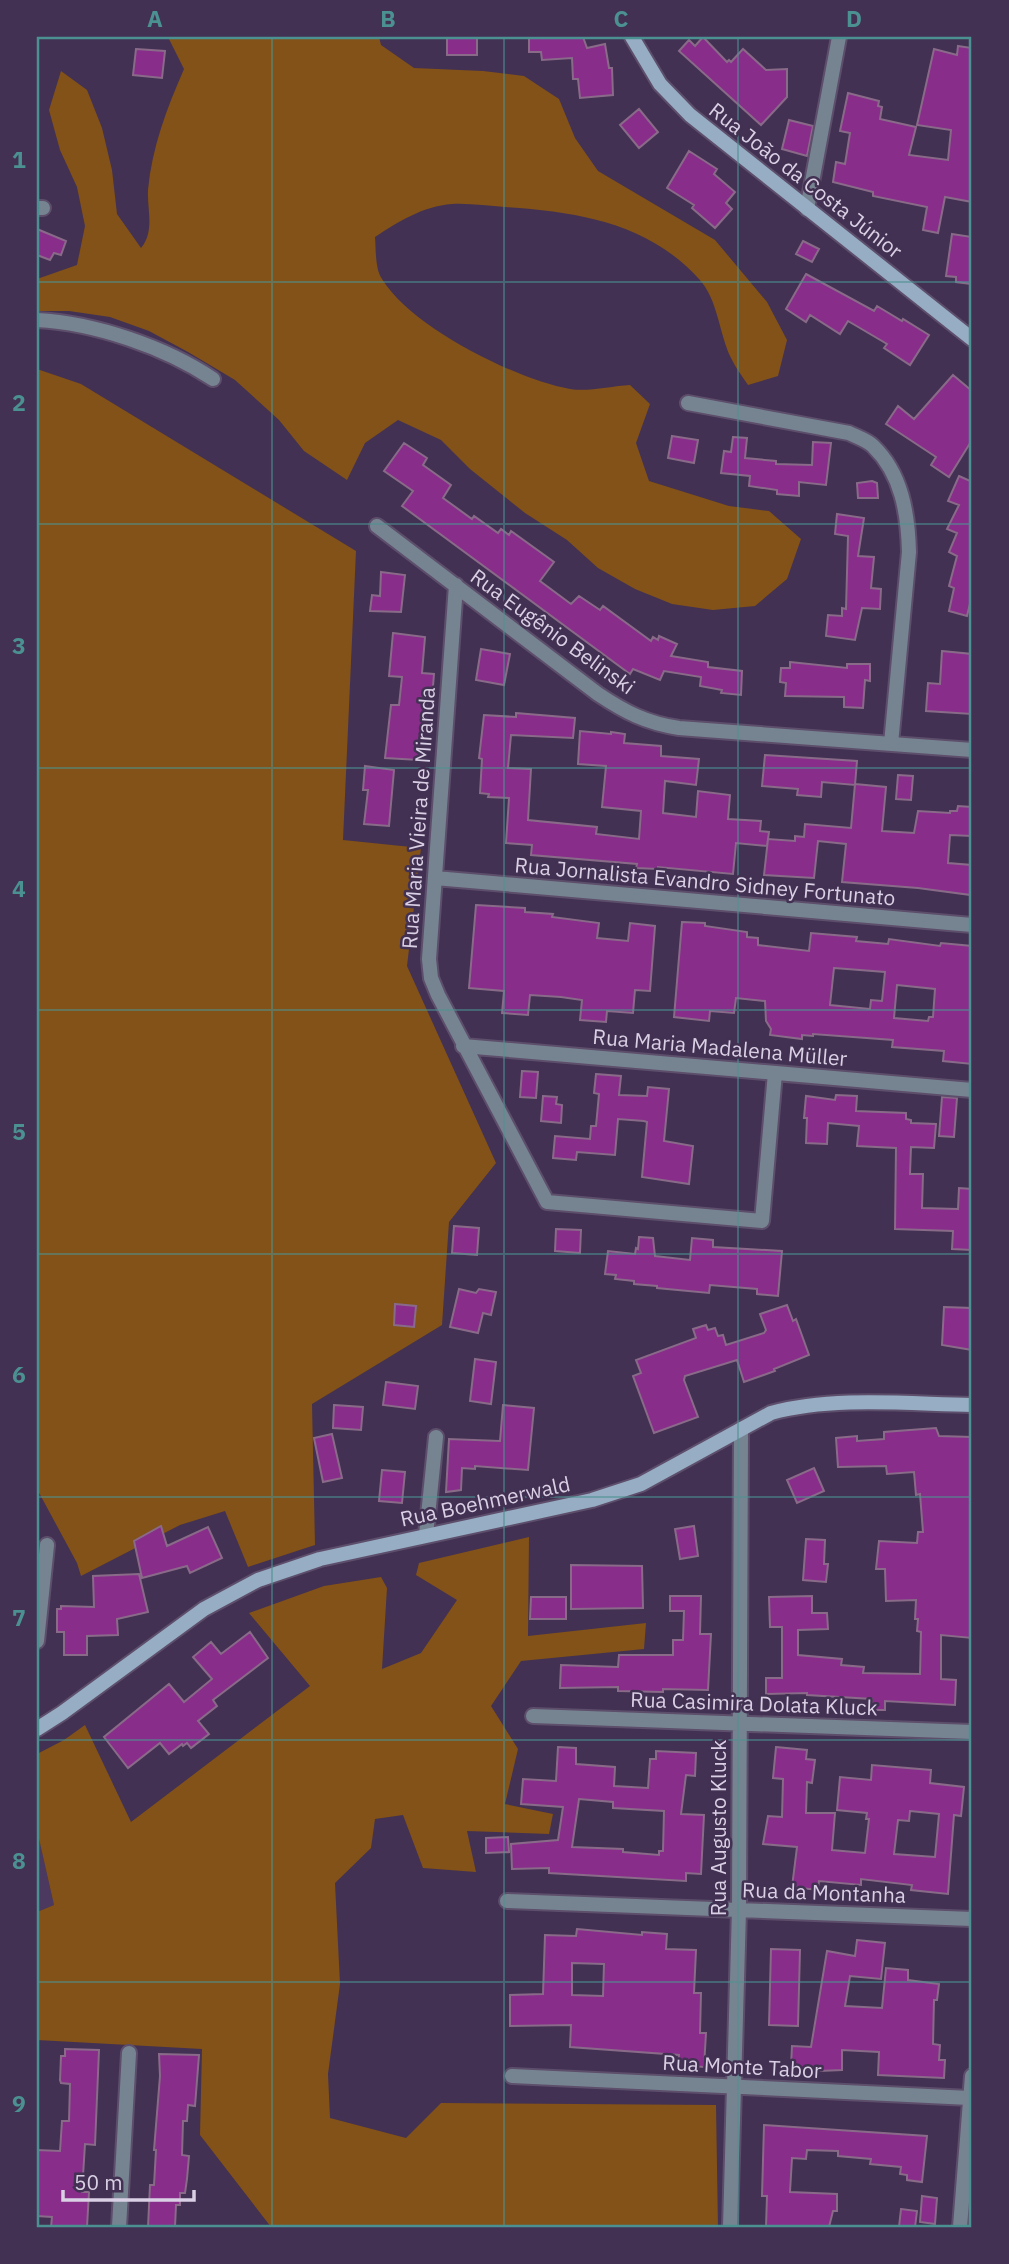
<svg xmlns="http://www.w3.org/2000/svg" width="1009" height="2264" font-family="'IBM Plex Sans',sans-serif">
  <style>
    .built { fill: #4c3960 }
    .green { fill: #825218 }
    .building { fill: #882d8a; stroke: #896a89; stroke-width: 2; fill-rule: evenodd }
    .lines { fill: none; stroke-linecap: round; stroke-linejoin: round }
    .minor-casing { stroke: #5d4e6c; stroke-width: 18 }
    .secondary-casing { stroke: #5d4e6c; stroke-width: 18 }
    .minor { stroke: #768491; stroke-width: 14 }
    .secondary { stroke: #96adc3; stroke-width: 14 }
    .grid { fill: none; stroke: #4c9192; stroke-width: 2; stroke-opacity: 0.55 }
    .labels { text-anchor: middle; dominant-baseline: central; stroke-width: 5; stroke-linejoin: round; paint-order: stroke }
    .street-label { font-size: 21px; fill: #dad0e5; stroke: #423152 }
    .neatline { fill: none; stroke: #4c9192; stroke-width: 2.5 }
    .grid-label { font-size: 23px; text-anchor: middle; font-weight: bold; fill: #4c9192 }
  </style>
  <rect width="100%" height="100%" fill="#423152"/>
  <!-- built -->
  <path class="built" d="M37,1830L54,1905L37,1912Z"/>
  <!-- green -->
  <path class="green" d="M168,37H379L381,45L414,68L483,71L524,76L559,99L575,138L598,171L715,240L767,302L787,340L778,376L748,385C742,376 735,367 731,358C719,334 718,299 699,279C647,222 578,212 505,207C488,206 469,203 452,204C423,206 398,222 375,237C376,249 375,269 382,279C411,327 515,379 570,389C588,392 611,386 630,385L650,404L636,443L649,481L729,506L769,511L801,539L787,579L755,606L713,610L672,604L635,589L598,568L567,540L525,513L470,469L441,440L398,420L365,443L347,480L304,451L279,420L235,380L188,352L149,331L110,317L69,311H37V279L77,265L85,226L77,187L60,150L49,110L61,71L87,90L102,128L112,170L117,214L141,248C155,231 147,210 148,190C152,147 167,108 184,69Z
    M37,369L81,384L356,551L343,840L421,848L407,966L496,1163L449,1222L442,1325L312,1404L315,1545L248,1567L225,1511L180,1525L81,1576L77,1563L37,1489Z
    M529,1537L528,1636L646,1623L644,1649L521,1661L491,1706L518,1749L505,1804L553,1814L549,1834L467,1831L476,1872L423,1868L403,1815L375,1819L371,1848L335,1883L340,1984L328,2074L330,2118L406,2138L441,2103L716,2105L718,2227H271L200,2135L202,2049L37,2040V1912L54,1905L37,1830V1754L64,1740L85,1725L131,1822L310,1686L249,1613L324,1586L381,1577L387,1588L382,1669L421,1653L457,1600L416,1575L419,1563Z"/>
  <!-- building -->
  <path class="building" d="M447,37H477V55H447Z
    M529,37H583L587,48L605,44L609,68H612L613,95L580,98L578,79H573L572,58L542,60L541,52H529Z
    M703,37L727,62L729,60L731,62L743,49L766,70L787,69V97L761,125L679,51L689,40L695,46Z
    M958,46L972,48V202L945,197L938,233L923,230L927,207L873,196V192L833,182L836,162L845,164L850,133L840,131L848,93L879,101L878,106L882,107L880,119L916,127L909,155L948,160L951,130L917,125L934,49L957,55Z
    M136,49L165,51L162,78L133,75Z
    M639,109L658,132L639,148L620,125Z
    M789,120L813,126L807,156L782,149Z
    M689,151L717,169L714,174L735,192L726,203L732,209L715,228L692,208L694,205L667,188Z
    M37,229L66,241L61,255L54,253L50,260L37,255Z
    M952,234L972,237V284L956,282V277L946,276Z
    M803,241L819,249L812,262L796,254Z
    M806,274L874,311L877,306L902,321L903,319L929,335L910,365L884,348L887,344L848,321L840,334L810,315L806,322L786,309Z
    M953,375L972,391V440L949,477L931,465L936,457L886,424L898,406L914,419Z
    M672,436L698,440L694,463L668,458Z
    M733,437L747,438L745,458L776,461V464L812,465L813,442L831,443L826,485L799,482V496L777,494V490L749,486L750,476L721,473L724,451L731,452Z
    M404,443L427,458L423,465L451,485L443,498L472,519L474,516L498,533L501,529L509,535L511,531L554,562L540,581L571,604L579,596L600,610L603,606L651,641L653,637L658,640L659,636L677,644L671,656L708,662V667L742,671L741,695L721,693L722,690L700,686L701,677L664,671L660,680L633,669L630,674L402,506L413,491L384,471Z
    M959,476L970,481L972,477V595L967,616L949,611L954,588L949,586L957,556L949,552L957,533L947,529L959,505L948,501Z
    M872,481L877,483L878,498H858L857,483Z
    M837,514L864,518L858,556L874,557L871,588L881,589L880,609L862,608L855,640L826,636L828,615L842,616V608L846,609L848,536L835,534Z
    M381,572L405,575L401,612L370,611L372,595L380,596Z
    M393,633L425,637L422,673L434,674L432,699H427L425,727H421L419,760L385,758L391,705H399L402,677L389,676Z
    M481,649L510,654L504,685L476,680Z
    M942,651L972,654V714L926,711L928,683L940,684Z
    M790,662L847,668V664H870V681L865,680L863,708L844,707V697L785,696L786,683L780,682L781,668H790Z
    M516,713L575,718L573,738L511,735L508,768L531,769L528,820L597,827L596,834L639,839L641,811L602,807L606,766L578,764L580,731L611,734V732L625,734L624,743L661,746V756L699,759L696,785L665,781L663,813L696,817L698,791L730,795L728,819L761,821L760,831L769,832L767,846L736,843L733,874L658,867V869L636,868L637,864L531,855L532,845L506,843L509,798L488,797L489,794L480,793L482,759L479,758L484,715L516,717Z
    M765,755L857,761L855,785L822,782L821,797L797,795L798,789L762,786Z
    M365,766L394,770L389,826L364,824L368,790H363Z
    M898,775L913,776L911,800L896,799Z
    M855,784L886,787L882,831L914,833L918,811L950,813V811H957L958,806L972,807V836L950,835L948,863L972,865L971,895L918,888L842,882L846,844L818,841L814,878L764,875L768,839L795,841V836L804,837L805,824L851,828Z
    M476,905L525,908V912L553,914L552,917L599,923L597,938L628,941L630,923L655,926L650,991L635,990L633,1013L607,1011L606,1022L580,1020L582,1000L561,997L530,995L528,1015L502,1013L504,991L469,988Z
    M682,922L705,923V926L747,932V937L758,938V945L809,951L811,933L857,937L856,941L888,944L889,939L940,946L941,943L972,946V1064L943,1061L944,1051L892,1047L893,1040L813,1034V1036L802,1035V1039L770,1035L771,1029L766,1021L765,1001L736,998L734,1013L710,1011L709,1021L674,1017ZM834,968L885,972L882,1001L871,1000L870,1009L830,1005ZM897,985L935,989L933,1017H929L928,1021L894,1018Z
    M522,1071L538,1072L536,1098L520,1097Z
    M596,1074L621,1076L619,1095L647,1096L648,1087L669,1089L664,1141L693,1146L689,1184L642,1177L647,1122L644,1121L618,1119L615,1155L577,1152L576,1160L553,1158L555,1136L590,1139L591,1126H596L599,1094L594,1093Z
    M836,1095L857,1096L856,1111L906,1113V1119L911,1120V1123L936,1124L934,1148L911,1147L910,1174H923L922,1208L958,1209L959,1188L972,1189V1250L952,1249L953,1231L895,1229L896,1148L857,1146L859,1126L828,1123L827,1144L806,1143L807,1118H804L806,1096L835,1100Z
    M543,1096L557,1097L556,1104L562,1105L561,1123L541,1121Z
    M942,1097L957,1098L954,1137L939,1136Z
    M454,1226L479,1228L477,1255L452,1253Z
    M556,1229L581,1230L580,1253L555,1251Z
    M639,1237L653,1238L655,1256L690,1260L692,1238L713,1240V1247L782,1251L778,1296L757,1294V1289L710,1285L709,1293L657,1288V1286L634,1284V1281L615,1279L616,1275L605,1274L608,1251L635,1254L636,1248L638,1249Z
    M459,1289L476,1293L479,1289L496,1292L491,1315L483,1313L478,1333L450,1327Z
    M395,1304L416,1306L414,1327L394,1325Z
    M787,1305L793,1321L796,1319L809,1355L774,1369L775,1371L744,1382L737,1360L685,1376L684,1380L698,1417L654,1433L633,1376L641,1373L636,1360L696,1338L693,1329L706,1325L708,1330L715,1328L718,1336L723,1335L726,1345L764,1333L766,1330L760,1314Z
    M944,1307L972,1308V1350L942,1345Z
    M475,1359L496,1362L491,1404L470,1401Z
    M386,1382L418,1386L415,1409L383,1405Z
    M334,1405L363,1407L361,1430L333,1428Z
    M503,1405L534,1408L528,1470L475,1466V1469L462,1468L461,1490L446,1492L449,1439L500,1441Z
    M936,1428L939,1436L972,1437V1638L941,1635V1679L956,1680L955,1705L885,1701V1710H871L872,1699L807,1695V1693L766,1694V1678H782V1627H770L769,1597L812,1596V1613H827L828,1629L798,1630V1655L842,1659L841,1665L864,1667L863,1673L920,1674L921,1632L917,1631L918,1619H915L916,1600L886,1601L885,1569H876L879,1541L917,1543L918,1532H923L920,1494L916,1495L914,1472L887,1474L886,1466L838,1467L836,1438L857,1436V1441L884,1439V1432Z
    M332,1434L342,1478L323,1482L314,1438Z
    M814,1468L824,1491L797,1503L787,1480Z
    M382,1470L405,1472L402,1503L379,1501Z
    M161,1526L167,1546L208,1527L222,1558L190,1573L187,1566L142,1578L134,1541Z
    M694,1526L698,1556L680,1559L675,1529Z
    M806,1539L825,1540L824,1564H828L826,1582L803,1580Z
    M571,1565L642,1566L643,1608L571,1609Z
    M139,1574L148,1612L117,1619L118,1635L87,1636V1655H64V1632H57V1609H61V1606L94,1607L93,1576Z
    M670,1596H701L700,1634H711L708,1690L663,1689V1692L618,1691V1687L560,1688L561,1665L618,1667L619,1655H673V1640H683L684,1611H670Z
    M531,1597H566V1619H530Z
    M250,1632L268,1658L213,1700L217,1706L198,1721L209,1734L191,1748L187,1743L183,1746L182,1744L169,1754L160,1743L128,1768L104,1737L169,1684L184,1702L212,1679L193,1657L211,1642L221,1654Z
    M558,1747L576,1748V1764L615,1767L614,1786L648,1788L650,1759H656V1751L696,1753L695,1776L686,1775L681,1814L704,1815L701,1874L686,1873V1881L549,1873V1868L512,1869L511,1844L558,1840L563,1807L521,1804L523,1779L556,1781ZM579,1799L613,1802V1808L664,1811L663,1851H659V1855L623,1852V1849L572,1847Z
    M776,1747L807,1750L806,1759L815,1760L812,1783L807,1782L806,1813H835L832,1850L865,1853L869,1819H866L867,1813L837,1810L840,1777L871,1780L872,1765L931,1770L930,1783L964,1787L961,1816L954,1815L948,1894L911,1890L912,1885L861,1879V1885L819,1881L818,1890L792,1887L797,1847L763,1844L768,1816L782,1817L783,1779L773,1778ZM910,1811L939,1814L935,1857L894,1854L898,1820L909,1821Z
    M508,1837L509,1852L486,1853V1838Z
    M577,1929L642,1935V1932L667,1934L666,1949L696,1950L694,1993H701L700,2033H706L704,2067L678,2065L679,2055L570,2047L571,2025L510,2026V1995L543,1994L545,1935L576,1936ZM572,1963L604,1964L603,1996L572,1995Z
    M857,1940L885,1943L881,1979L850,1976L845,2006L882,2008L886,1968L908,1970V1980L939,1984L937,2000H934L933,2044L940,2045L939,2060H945L944,2078L878,2075L879,2052L842,2050V2070L819,2071L791,2066L792,2046L811,2047L827,1951L855,1956Z
    M771,1949L800,1950L798,2026L769,2025Z
    M65,2049L99,2050L95,2145L85,2144L82,2192H89L87,2227H51L52,2217L37,2216V2150L60,2151L62,2121H69L70,2084L61,2083L60,2080L61,2056H65Z
    M159,2054L199,2055L195,2106L188,2105L187,2121H183L182,2155L189,2156L187,2179L185,2193H180V2205H176L175,2227H148L150,2185H154L156,2150H154L160,2076Z
    M764,2125L927,2136L922,2182L907,2180V2175L900,2174L901,2167L870,2164L871,2159L838,2156V2151L807,2150L806,2159L792,2158L790,2192L837,2194V2211H833L829,2227H766L767,2196H762Z
    M922,2196L937,2198L935,2224L920,2222Z
    M901,2209L917,2211L915,2227H899Z"/>
  <g class="lines">
    <defs>
      <path id="minor" d="M37,208H43
        M807,209L839,37
        M37,320C95,323 165,347 213,379
        M688,403L849,433C857,437 867,440 873,446C902,474 908,514 909,552L891,744
        M377,526L598,694C625,712 646,723 679,728L972,750
        M456,585L429,959L431,978L438,995L547,1202L762,1221L775,1073
        M435,878L972,925
        M463,1046L972,1090
        M426,1535L436,1437
        M37,1641L47,1545
        M533,1716L972,1732
        M507,1901L972,1919
        M512,2076L970,2098
        M119,2227L129,2053
        M730,2227L739,1910L741,1429
        M960,2227L972,2076"/>
      <path id="secondary" d="M632,37L660,84L690,115L972,339
        M37,1729L62,1713L204,1609L258,1580L320,1559L592,1500L641,1484L771,1413C834,1396 908,1404 972,1405"/>
    </defs>
    <!-- minor casing -->
    <use href="#minor" class="minor-casing"/>
    <!-- secondary casing -->
    <use href="#secondary" class="secondary-casing"/>
    <!-- minor -->
    <use href="#minor" class="minor"/>
    <!-- secondary -->
    <use href="#secondary" class="secondary"/>
  </g>
  <!-- grid -->
  <path class="grid" d="M272,37V2227M504,37V2227M738,37V2227M37,282H972M37,524H972M37,768H972M37,1010H972M37,1254H972M37,1497H972M37,1740H972M37,1982H972"/>
  <g class="labels">
    <!-- street labels -->
    <g class="street-label">
      <text transform="translate(806 180) rotate(38)">Rua João da Costa Júnior</text>
      <text transform="translate(553 631) rotate(36)">Rua Eugênio Belinski</text>
      <text transform="translate(418 818) rotate(-86)">Rua Maria Vieira de Miranda</text>
      <text transform="translate(705 881) rotate(5)">Rua Jornalista Evandro Sidney Fortunato</text>
      <text transform="translate(720 1047) rotate(5)">Rua Maria Madalena Müller</text>
      <text transform="translate(485 1501) rotate(-12)">Rua Boehmerwald</text>
      <text transform="translate(754 1703) rotate(2)">Rua Casimira Dolata Kluck</text>
      <text transform="translate(718 1828) rotate(-90)">Rua Augusto Kluck</text>
      <text transform="translate(824 1892) rotate(2)">Rua da Montanha</text>
      <text transform="translate(742 2066) rotate(3)">Rua Monte Tabor</text>
    </g>
  </g>
  <!-- border -->
  <rect width="1009" height="2264" fill="none" stroke="#423152" stroke-width="77"/>
  <!-- scale -->
  <path d="M63 2190v10h131v-10" fill="none" stroke="#dad0e5" stroke-width="3.5"/>
  <text x="74" y="2190" font-size="21" fill="#dad0e5" stroke="#423152" stroke-width="5" paint-order="stroke">50 m</text>
  <rect x="38" y="38" width="932" height="2188" class="neatline"/>
  <g class="grid-label">
    <text x="155" y="27">A</text>
    <text x="388" y="27">B</text>
    <text x="621" y="27">C</text>
    <text x="854" y="27">D</text>
    <text x="19" y="168">1</text>
    <text x="19" y="411">2</text>
    <text x="19" y="654">3</text>
    <text x="19" y="897">4</text>
    <text x="19" y="1140">5</text>
    <text x="19" y="1383">6</text>
    <text x="19" y="1626">7</text>
    <text x="19" y="1869">8</text>
    <text x="19" y="2112">9</text>
  </g>
</svg>
